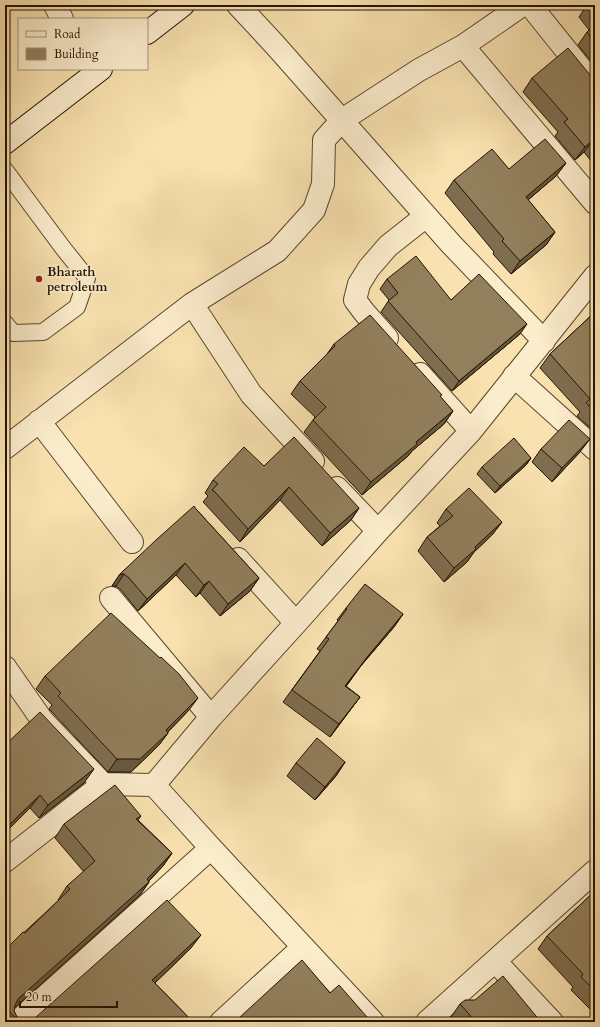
<svg xmlns="http://www.w3.org/2000/svg" width="600" height="1027" font-family="Cardo,serif">
  <style>
    .lines { fill: none; stroke-linecap: round; stroke-linejoin: round }
    .lane-casing { stroke: #58472c; stroke-width: 18 }
    .street-casing { stroke: #58472c; stroke-width: 24 }
    .secondary-casing { stroke: #231300; stroke-width: 24 }
    .lane { stroke: #fbeccc; stroke-width: 16 }
    .street { stroke: #fbeccc; stroke-width: 22 }
    .secondary { stroke: #fbeccc; stroke-width: 22 }
    .wall { fill: #7e6d4f; stroke: #231300 }
    .shaded-wall { fill: #665940; stroke: #231300 }
    .building { fill: #927f5c; stroke: #231300 }
    .poi-dot { fill: #8f2418; stroke: #fbeccc; stroke-width: 1.5 }
    .labels { text-anchor: middle; dominant-baseline: central; stroke-width: 3.5; stroke-linejoin: round; paint-order: stroke }
    .poi-label { font-size: 13px; font-weight: bold; fill: #231300; stroke: #fbeccc; text-anchor: start }
  </style>
  <rect width="100%" height="100%" fill="#f9e2b0"/>
  <filter id="stains"><feTurbulence type="fractalNoise" baseFrequency=".005" numOctaves="4"/><feColorMatrix values="0 0 0 0 .2 0 0 0 0 .09 0 0 0 0 .02 0 0 0 .5 -.17"/></filter>
  <radialGradient id="worn" r=".72"><stop offset=".6" stop-color="#630" stop-opacity="0"/><stop offset="1" stop-color="#630" stop-opacity=".3"/></radialGradient>
  <g class="lines">
    <defs>
      <path id="lane" d="M5,170L63,248L87,278L77,307L43,332L13,333L5,323"/>
      <path id="street" d="M55,5L62,19
        M238,5L276,46L451,244L544,341
        M530,5L595,86
        M463,46L595,203
        M192,304L251,394L313,461
        M387,338L364,312L355,300L359,284L369,268L388,246L426,216
        M420,374L471,431
        M514,376L595,449
        M39,421L132,542
        M5,448L192,304L277,251L314,210L323,184L324,140L342,120L419,70L463,46L518,8L520,5
        M337,488L378,531
        M238,559L296,623
        M111,598L211,717
        M5,667L42,720L103,784L154,785
        M5,861L103,784
        M495,961L552,1022
        M17,1022L211,848
        M221,1022L303,947
        M373,1022L211,848L154,785L211,717L296,623L378,531L471,431L595,276
        M427,1022L595,871"/>
      <path id="secondary" d="M147,33L183,5
        M5,143L101,69"/>
    </defs>
    <!-- lane casing -->
    <use href="#lane" class="lane-casing"/>
    <!-- street casing -->
    <use href="#street" class="street-casing"/>
    <!-- secondary casing -->
    <use href="#secondary" class="secondary-casing"/>
    <!-- lane -->
    <use href="#lane" class="lane"/>
    <!-- street -->
    <use href="#street" class="street"/>
    <!-- secondary -->
    <use href="#secondary" class="secondary"/>
  </g>
  <!-- wall -->
  <path class="wall" d="M587,5H595V66L578,45L587,32L589,30L579,17Z
    M532,78L595,81V166L584,152L575,160L555,136L558,132L523,92Z
    M566,163L556,176L528,200L555,232L546,245L511,274L493,254L494,252L445,193L454,180L509,169Z
    M387,279L451,300L520,334L452,391L381,312L389,300L380,289Z
    M595,312V432L577,416L580,412L540,368L550,354Z
    M334,344L440,397L453,411L444,424L412,451L408,456L362,495L304,432L313,420L315,417L291,394L300,381L327,354Z
    M541,449L580,452L552,482L532,462Z
    M531,458L526,465L495,493L477,474L482,467Z
    M264,466L359,508L351,520L322,546L280,500L240,542L206,505L203,502L208,496L205,493L213,480Z
    M196,509L259,578L250,591L220,616L200,593L196,597L176,575L138,611L121,590L116,586H112L120,574Z
    M446,509L502,522L492,535L474,552L467,562L444,582L418,551L427,537L440,526L437,523Z
    M346,608L403,614L394,627L359,668L346,686L360,697L330,737L283,702L320,651L317,649L338,621L337,620Z
    M45,676L189,710L168,732V733L159,745L131,772H108L52,712L49,709L52,705L36,689Z
    M5,745L84,783L39,818L30,808L5,833Z
    M345,762L336,776L315,800L287,776L296,763Z
    M141,816L138,820L172,853L163,866L149,881V882L140,895L14,1008V1011L17,1017L22,1020L28,1021L191,948L155,983L193,1022H5V950L59,900H58L67,886L84,872L55,838L64,824Z
    M595,891V1014L571,990L573,987L538,949L547,936Z
    M460,1004L536,1016L542,1022H456L451,1017Z"/>
  <!-- shaded-wall -->
  <path class="shaded-wall" d="M594,139L584,152L575,160L585,147Z
    M566,163L556,176L516,210L526,197Z
    M555,232L546,245L511,274L520,261Z
    M527,324L520,334L452,391L459,381Z
    M453,411L444,424L412,451L408,456L362,495L371,482L416,442Z
    M590,439L580,452L552,482L562,468Z
    M531,458L526,465L495,493L500,486Z
    M289,487L280,500L240,542L248,529Z
    M359,508L351,520L322,546L330,533Z
    M502,522L492,535L474,552L467,562L444,582L454,568L475,547Z
    M185,563L176,575L138,611L147,599Z
    M120,574H124L116,586H112Z
    M259,578L250,591L220,616L228,604Z
    M209,581L200,593L196,597L204,585Z
    M403,614L394,627L359,668L337,699L368,656Z
    M360,697L330,737L339,724Z
    M198,698L189,710L157,743L166,730Z
    M168,733L159,745L131,772H108L117,759Z
    M345,762L336,776L315,800L325,787Z
    M94,769L84,783L39,818L48,805Z
    M40,795L30,808L5,833V829Z
    M172,853L163,866L139,891L149,882L140,895L9,1013L18,999L149,877Z
    M201,935L191,948L159,979L142,993L152,980Z"/>
  <!-- building -->
  <path class="building" d="M588,5H595V14Z
    M595,25V43L587,32Z
    M568,48L595,81V141L594,139L585,147L564,122L568,119L532,78Z
    M545,139L566,163L526,197L555,232L520,261L502,241L504,239L454,180L492,149L509,169Z
    M416,256L451,300L479,274L527,324L459,381L388,301L398,293L387,279Z
    M595,312V410L586,403L590,399L550,354Z
    M370,315L442,395L440,396L453,411L416,442L417,444L371,482L313,420L326,407L300,381L335,346L334,344Z
    M569,420L590,439L562,468L541,449Z
    M294,437L359,508L330,533L289,487L248,529L215,492L212,490L218,484L213,480L244,447L264,466Z
    M514,438L531,458L500,486L482,467Z
    M469,488L502,522L475,547L476,549L454,568L427,537L453,516L446,509Z
    M194,506L196,509L259,578L228,604L209,581L204,585L185,563L147,599L129,578L124,574H120L156,540Z
    M365,584L403,614L368,656L345,686L360,697L339,724L292,690L329,639L326,637L347,609L346,608Z
    M111,613L160,658L161,657L179,674L198,698L166,730L168,733L140,759H117L61,699L58,696L61,693L45,676Z
    M40,712L94,769L48,805L40,795L5,829V745Z
    M317,738L345,762L325,787L296,763Z
    M115,785L141,816L136,819L172,853L149,877L147,879L149,882L18,999L15,1005L14,1011L17,1017L22,1020L28,1021L35,1018L167,900L201,935L168,966L152,980L193,1022H20L5,1007V950L23,932L25,933L70,889L67,886L95,861L64,824Z
    M595,891V991L581,977L583,974L547,936Z
    M302,960L330,993L339,985L367,1017L361,1022H228L230,1021H233L239,1018Z
    M503,976L536,1016L542,1022H476L460,1004L465,1000H475Z"/>
  <!-- markers -->
  <circle class="poi-dot" cx="39" cy="279" r="4"/>
  <g class="labels">
    <!-- poi labels -->
    <g class="poi-label">
      <text x="47" y="272">Bharath<tspan x="47" dy="15">petroleum</tspan></text>
    </g>
  </g>
  <!-- margin -->
  <rect width="600" height="1027" fill="none" stroke="#f9e2b0" stroke-width="20"/>
  <rect x="6" y="6" width="588" height="1015" fill="none" stroke="#231300" stroke-width="2"/>
  <rect x="10" y="10" width="580" height="1007" fill="none" stroke="#231300"/>
  <!-- legend -->
  <rect x="18" y="18" width="130" height="52" fill="#fbeccc" stroke="#a5957a"/>
  <rect x="26" y="31" width="20" height="6" fill="#fbeccc" stroke="#a5957a"/>
  <text x="54" y="38" font-size="12" fill="#231300">Road</text>
  <rect x="26" y="48" width="20" height="12" fill="#927f5c" stroke="#a5957a"/>
  <text x="54" y="58" font-size="12" fill="#231300">Building</text>
  <!-- scale -->
  <path d="M20 1001v6h97v-6" fill="none" stroke="#231300" stroke-width="2"/>
  <text x="26" y="1001" font-size="12" fill="#231300" stroke="#fbeccc" stroke-width="3" paint-order="stroke">20 m</text>
  <rect width="100%" height="100%" filter="url(#stains)"/>
  <rect width="100%" height="100%" fill="url(#worn)"/>
</svg>
